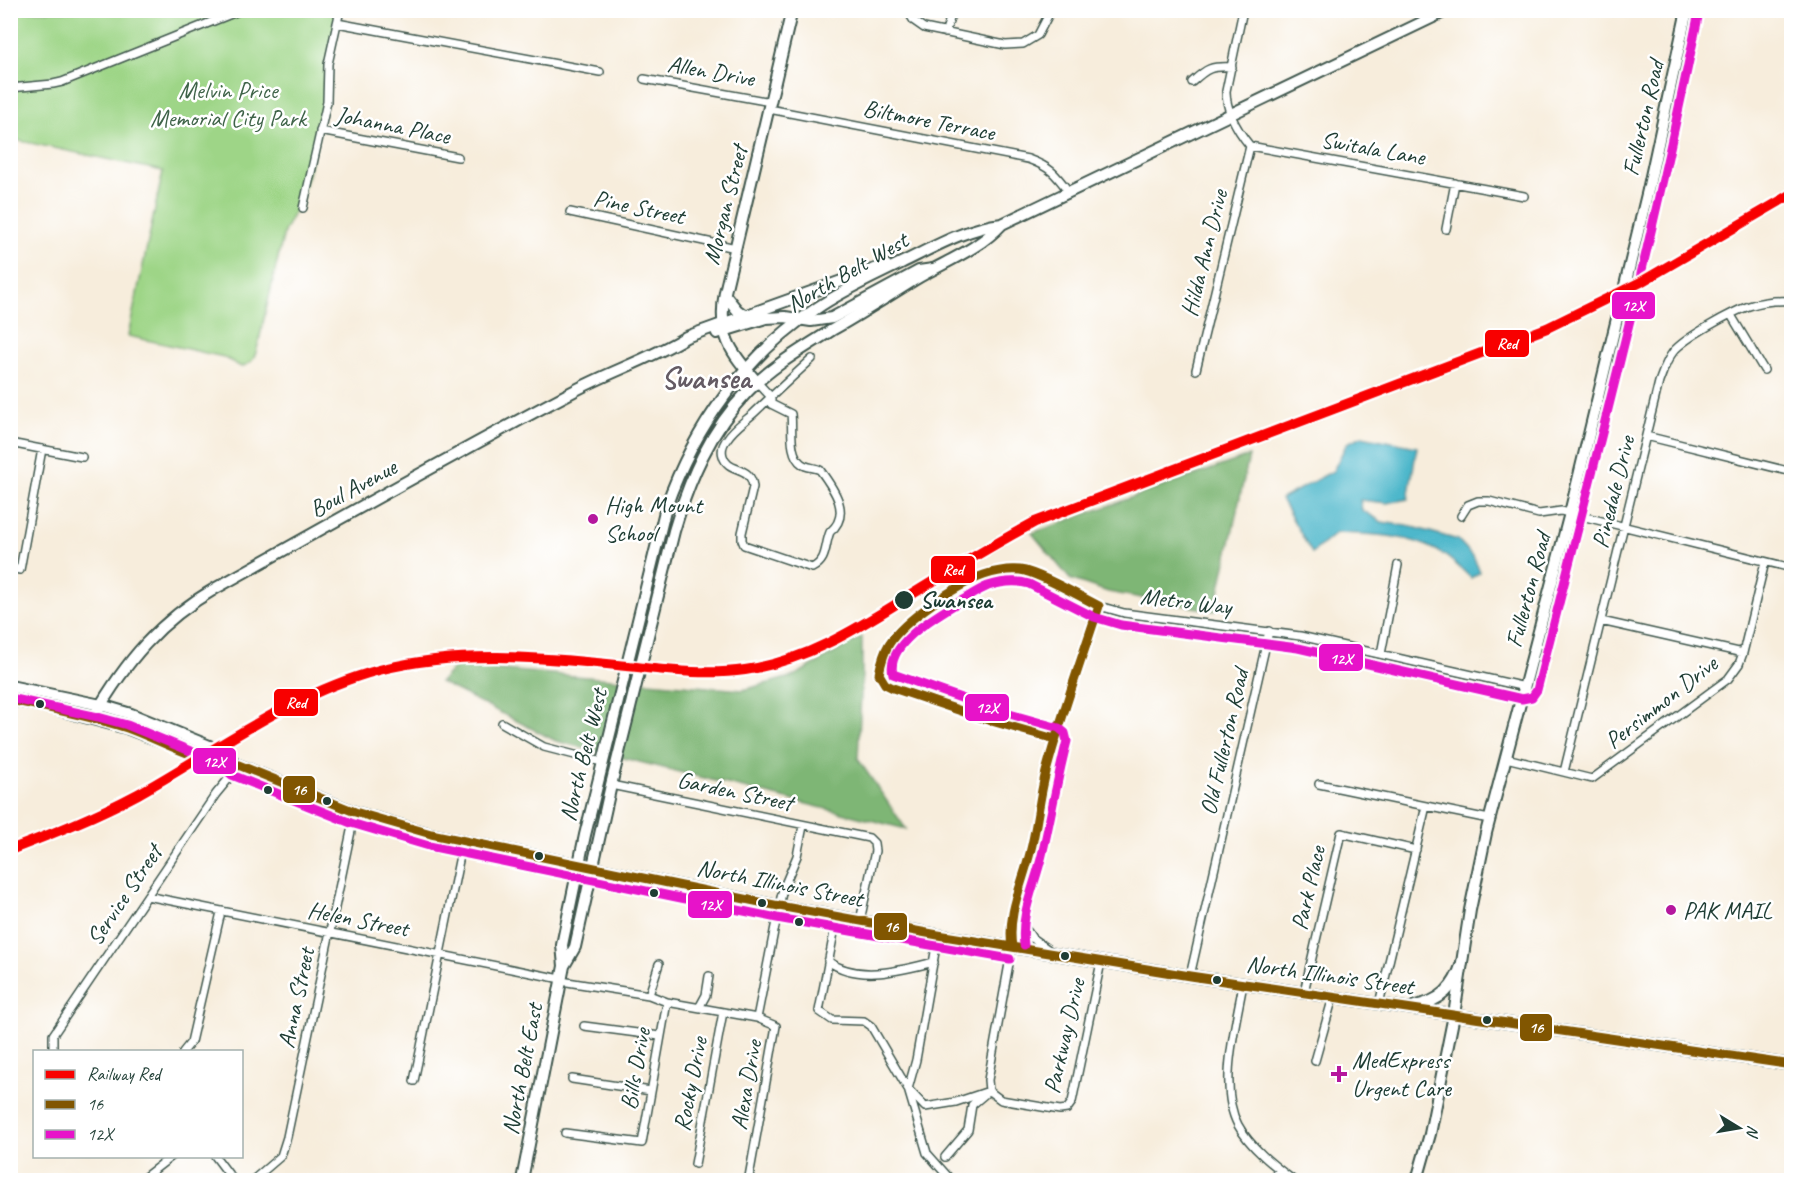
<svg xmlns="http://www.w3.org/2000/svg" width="1802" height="1191" font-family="Caveat,sans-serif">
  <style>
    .green { fill: #9ed587; stroke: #5e895e; stroke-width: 1.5 }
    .forest { fill: #7eb674; stroke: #4e7a54; stroke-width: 1.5 }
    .water { fill: #4db7cb; stroke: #367a80; stroke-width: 1.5 }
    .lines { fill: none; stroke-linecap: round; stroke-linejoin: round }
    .street-casing { stroke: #3f574d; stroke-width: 10 }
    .secondary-casing { stroke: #3f574d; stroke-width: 14 }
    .primary-casing { stroke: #3f574d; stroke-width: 14 }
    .street { stroke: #fff; stroke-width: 7 }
    .secondary { stroke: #fff; stroke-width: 10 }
    .primary { stroke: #fff; stroke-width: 10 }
    .bus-1-casing { stroke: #fff; stroke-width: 14 }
    .bus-2-casing { stroke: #fff; stroke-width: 14 }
    .bus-1 { stroke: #815601; stroke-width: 9 }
    .bus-2 { stroke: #e713c9; stroke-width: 9 }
    .rail-1-casing { stroke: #fff; stroke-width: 15 }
    .rail-1 { stroke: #f80000; stroke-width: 10 }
    .poi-dot { fill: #b5179e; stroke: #fff; stroke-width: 2 }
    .stop-dot { fill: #1f3d34; stroke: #fff; stroke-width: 2 }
    .labels { text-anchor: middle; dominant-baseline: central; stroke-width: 5; stroke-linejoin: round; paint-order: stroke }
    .street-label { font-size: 24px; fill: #1f3d34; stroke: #fff }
    .park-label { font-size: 24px; fill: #3f6349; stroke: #fff }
    .poi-label { font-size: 24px; fill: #1f3d34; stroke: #fff; text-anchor: start }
    .stop-label { font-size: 24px; font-weight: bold; fill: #1f3d34; stroke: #fff; text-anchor: start }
    .district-label { font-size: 30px; font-weight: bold; fill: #645b64; stroke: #fff }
    .line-badge { stroke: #fff; stroke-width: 2 }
    .badge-label { font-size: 16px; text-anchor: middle; font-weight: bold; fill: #fff }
  </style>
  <rect width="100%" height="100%" fill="#fff"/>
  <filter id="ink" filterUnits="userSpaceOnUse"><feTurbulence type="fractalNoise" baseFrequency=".0167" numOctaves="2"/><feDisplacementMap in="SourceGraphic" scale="12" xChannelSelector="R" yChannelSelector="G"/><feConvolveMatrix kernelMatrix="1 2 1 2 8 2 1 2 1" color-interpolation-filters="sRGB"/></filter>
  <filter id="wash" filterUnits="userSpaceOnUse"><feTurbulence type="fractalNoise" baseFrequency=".008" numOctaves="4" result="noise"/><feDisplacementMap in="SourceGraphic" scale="24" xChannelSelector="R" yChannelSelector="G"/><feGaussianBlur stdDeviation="1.35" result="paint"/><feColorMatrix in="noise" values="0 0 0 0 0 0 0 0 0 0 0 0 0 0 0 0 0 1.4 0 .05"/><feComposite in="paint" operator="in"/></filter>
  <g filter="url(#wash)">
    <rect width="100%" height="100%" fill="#f7eddc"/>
    <!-- green -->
    <path class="green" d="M11,11H337L323,102L308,174L301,199L284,232L257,349C254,360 252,363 241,367L224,357L128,336L163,171L11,139Z"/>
    <!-- forest -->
    <path class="forest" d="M1249,456L1215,611L1108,592L1070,579L1032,533Z
      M862,637V673L858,759L906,829L556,741L440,682L455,666L743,690L794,676Z"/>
    <!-- water -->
    <path class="water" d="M1362,436L1417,447L1408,499L1387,503L1360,500L1362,510L1382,522L1413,527L1458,540L1473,556L1480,572L1471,578C1461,568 1450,558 1438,551C1407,534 1369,534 1336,533L1312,553L1281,499L1333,471L1347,443Z"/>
  </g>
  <g filter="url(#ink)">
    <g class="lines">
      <defs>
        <path id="street" d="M907,10L914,21L924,28L1005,45L1023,44L1038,35L1051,10
          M1243,10L1226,91C1226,111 1237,130 1250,146L1524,196
          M337,23L600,72
          M945,33L953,10
          M644,79L771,102
          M1192,82C1207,68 1211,66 1232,67
          M10,88L53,84L62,82L241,10
          M769,109L1028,159C1050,167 1055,173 1069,192
          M320,131L458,157
          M303,208L327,102L328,64L340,10
          M570,212L736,248
          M1446,229L1455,183
          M1731,315L1764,370
          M1196,370L1250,146
          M757,382L771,397V404L791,414C793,429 788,454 802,464C807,468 815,467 820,470C834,489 852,514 830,532C824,547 828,560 812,568L744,545L742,540V533L753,487C751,464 728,474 723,456C721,450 723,444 727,439C733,429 745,421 754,413C773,395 792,377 812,359
          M1646,436L1792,472
          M10,443L82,457
          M1461,516L1468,505L1478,501H1489L1539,514L1561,511L1792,568
          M10,568L20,570L42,449
          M1099,606C1081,661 1060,716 1046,773C1039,799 1037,827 1030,854C1023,881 1005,919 1012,947L988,1080L989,1091L1001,1100L1060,1110L1067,1109L1072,1102L1101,962
          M1601,621L1743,653
          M1381,654L1398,565
          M502,723L544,747L602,762
          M1055,739L988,720L893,688L885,684L879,674L883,656L891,641L902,627L976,578L987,574L1016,569L1034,573L1041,578L1099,606L1124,613L1300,636L1525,687
          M1506,758L1592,779L1728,679L1739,664L1743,653L1765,562
          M1564,772L1659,382C1663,372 1666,361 1673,352C1684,338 1732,312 1749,306C1763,301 1777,300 1792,301
          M1319,784L1489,819
          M611,785L869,838L874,843L875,851L860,921
          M147,896L561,979
          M837,917L819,1011L832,1020L864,1021L871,1026L908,1089L925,1107L956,1102L989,1091
          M1022,923L1032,938L1052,952
          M938,935L916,1060L908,1089L927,1153L951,1180
          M1012,947C1026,931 1031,882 1030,860
          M828,961C858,983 901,970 934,962
          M1190,976L1269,631
          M561,981L649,995L667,1002L757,1018
          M1243,984C1236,1024 1218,1088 1238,1125C1250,1147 1273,1165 1293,1180
          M1304,992L1341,833L1416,850
          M649,995L659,964
          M1379,1004L1426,806
          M700,1006L706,995L709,976
          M584,1026L660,1036
          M56,1052L53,1048V1035L216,794L240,765
          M183,1052L191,1042L221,912
          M1315,1061L1333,997
          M572,1079L651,1091
          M414,1081L463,841
          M565,1133L642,1143L667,1002
          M215,1156L233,1180
          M945,1157L968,1130L972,1105L985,1094
          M695,1164L723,1012
          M749,1177L776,1026L757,1018L779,906L783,889L797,856L803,826
          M141,1180L172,1156
          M253,1180L281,1156L287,1137L355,812
          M1269,1180L1280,1170"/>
        <path id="secondary" d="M725,295L737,310L745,316
          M717,333L766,318L785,317L811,321L832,318L919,271L933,269
          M757,382C730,352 717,334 725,292L792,10
          M93,718C126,661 159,621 216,588C334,522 452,455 572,392C609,372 650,359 686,337L886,265
          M1417,1180L1430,1134L1454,1015L1470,910L1486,833L1570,513L1648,190L1687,10"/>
        <path id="primary" d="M10,686L101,705L131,714L224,752L236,764
          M10,700L51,708L126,728L219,764H236L355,812L431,834L473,843L779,906L938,935L1190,976L1792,1065
          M564,966L562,945L585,835L666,507C694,427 745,356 817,308C843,290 873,277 901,263C934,247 966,228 1002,224L1448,10
          M1415,1006C1441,1001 1454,988 1462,963
          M522,1180L564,966L575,947L611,785L674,531C689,480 710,430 748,391C772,366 802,349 832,330C860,314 887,297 914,280C944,262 978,250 1002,224"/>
      </defs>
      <!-- street casing -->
      <use href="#street" class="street-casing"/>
      <!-- secondary casing -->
      <use href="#secondary" class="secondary-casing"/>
      <!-- primary casing -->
      <use href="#primary" class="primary-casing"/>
      <!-- street -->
      <use href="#street" class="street"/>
      <!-- secondary -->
      <use href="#secondary" class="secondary"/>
      <!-- primary -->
      <use href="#primary" class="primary"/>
      <defs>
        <path id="bus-1" d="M10,700C49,708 90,716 127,728C161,740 200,764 236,764L355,812L431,834L779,906L938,935L1190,976L1792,1065
          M1055,739L988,720L893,688L885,684L879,674C881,663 883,654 889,644C904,620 958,584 984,575C996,571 1008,569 1020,570C1038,572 1081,597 1099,606
          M1012,947C1007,914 1022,885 1030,853C1037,827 1039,799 1046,772C1061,716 1081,661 1099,606"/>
        <path id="bus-2" d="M10,698L98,717L127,725L217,762L232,775L351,823L429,846L777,918L1010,959
          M1024,945C1020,914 1035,885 1042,855C1051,817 1057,779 1067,741L1065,733L1059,728L992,709L893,674C885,644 938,615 959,602C968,597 978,590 988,586C1001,582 1016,580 1029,584L1094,617L1121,625L1298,648L1522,699L1532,697L1537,690C1594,465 1653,240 1699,12"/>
      </defs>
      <!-- bus-1 casing -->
      <use href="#bus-1" class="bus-1-casing"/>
      <!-- bus-2 casing -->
      <use href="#bus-2" class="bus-2-casing"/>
      <!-- bus-1 -->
      <use href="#bus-1" class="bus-1"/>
      <!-- bus-2 -->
      <use href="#bus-2" class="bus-2"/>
      <defs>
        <path id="rail-1" d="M10,850C54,833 97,816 138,794C217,750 290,694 379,670C456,650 539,657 617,665C659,669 702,676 745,670C805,661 855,630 906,598C948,572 991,546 1035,522L1547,328L1641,282L1792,194"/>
      </defs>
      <!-- rail-1 casing -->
      <use href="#rail-1" class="rail-1-casing"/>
      <!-- rail-1 -->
      <use href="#rail-1" class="rail-1"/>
    </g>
  </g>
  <!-- markers -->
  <g class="poi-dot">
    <circle cx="593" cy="519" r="6"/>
    <circle cx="1671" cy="910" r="6"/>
    <path d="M1336 1065h6v6h6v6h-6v6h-6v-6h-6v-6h6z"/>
  </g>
  <g class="stop-dot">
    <circle cx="904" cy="600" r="10"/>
    <circle cx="40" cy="704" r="5"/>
    <circle cx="268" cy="790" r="5"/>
    <circle cx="327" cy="801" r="5"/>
    <circle cx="539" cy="856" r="5"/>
    <circle cx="654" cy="893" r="5"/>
    <circle cx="762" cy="903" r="5"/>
    <circle cx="799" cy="922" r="5"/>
    <circle cx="1065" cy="956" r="5"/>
    <circle cx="1217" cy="980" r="5"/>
    <circle cx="1487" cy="1020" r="5"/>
  </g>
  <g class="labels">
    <!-- street labels -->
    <g class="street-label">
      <text transform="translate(711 71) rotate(10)">Allen Drive</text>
      <text transform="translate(1643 118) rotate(-77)">Fullerton Road</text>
      <text transform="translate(929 120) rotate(11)">Biltmore Terrace</text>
      <text transform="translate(393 125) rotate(11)">Johanna Place</text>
      <text transform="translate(1373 148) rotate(10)">Switala Lane</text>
      <text transform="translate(725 205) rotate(-76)">Morgan Street</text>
      <text transform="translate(639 207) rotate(12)">Pine Street</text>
      <text transform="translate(1204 253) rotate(-76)">Hilda Ann Drive</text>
      <text transform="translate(847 272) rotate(-30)">North Belt West</text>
      <text transform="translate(353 488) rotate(-29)">Boul Avenue</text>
      <text transform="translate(1613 492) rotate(-76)">Pinedale Drive</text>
      <text transform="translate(1528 590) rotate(-75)">Fullerton Road</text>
      <text transform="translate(1186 601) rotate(7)">Metro Way</text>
      <text transform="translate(1661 702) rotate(-38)">Persimmon Drive</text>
      <text transform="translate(1224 742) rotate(-77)">Old Fullerton Road</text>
      <text transform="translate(583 755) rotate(-76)">North Belt West</text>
      <text transform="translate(735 791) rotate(12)">Garden Street</text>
      <text transform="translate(780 883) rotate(11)">North Illinois Street</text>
      <text transform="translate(1308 888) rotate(-77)">Park Place</text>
      <text transform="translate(124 895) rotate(-56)">Service Street</text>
      <text transform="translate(358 919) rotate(11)">Helen Street</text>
      <text transform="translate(1330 975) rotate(8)">North Illinois Street</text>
      <text transform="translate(296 998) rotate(-78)">Anna Street</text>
      <text transform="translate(1064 1036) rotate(-77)">Parkway Drive</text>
      <text transform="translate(522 1069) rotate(-79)">North Belt East</text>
      <text transform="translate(635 1069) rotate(-80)">Bills Drive</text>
      <text transform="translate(690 1084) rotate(-79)">Rocky Drive</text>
      <text transform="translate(746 1085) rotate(-80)">Alexa Drive</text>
    </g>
    <!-- park labels -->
    <g class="park-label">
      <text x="228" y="90">Melvin Price<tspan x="228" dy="28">Memorial City Park</tspan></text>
    </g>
    <!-- poi labels -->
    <g class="poi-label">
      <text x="605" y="505">High Mount<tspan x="605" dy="28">School</tspan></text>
      <text x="1683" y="910">PAK MAIL</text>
      <text x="1352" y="1060">MedExpress<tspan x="1352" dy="28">Urgent Care</tspan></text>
    </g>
    <!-- stop labels -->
    <g class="stop-label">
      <text x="920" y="600">Swansea</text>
    </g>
    <!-- district labels -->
    <g class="district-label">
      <text x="706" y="378">Swansea</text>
    </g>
  </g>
  <g class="line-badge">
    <rect x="1611" y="291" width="45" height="29" rx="6" fill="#e713c9"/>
    <rect x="1484" y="329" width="46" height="29" rx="6" fill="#f80000"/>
    <rect x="930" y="555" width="46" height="29" rx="6" fill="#f80000"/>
    <rect x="1318" y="643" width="46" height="29" rx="6" fill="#e713c9"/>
    <rect x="273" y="688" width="46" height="29" rx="6" fill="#f80000"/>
    <rect x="964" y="693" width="46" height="29" rx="6" fill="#e713c9"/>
    <rect x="192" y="747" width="45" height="28" rx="6" fill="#e713c9"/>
    <rect x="282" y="775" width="34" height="29" rx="6" fill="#815601"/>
    <rect x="687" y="890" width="46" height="29" rx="6" fill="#e713c9"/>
    <rect x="873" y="912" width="35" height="29" rx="6" fill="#815601"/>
    <rect x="1519" y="1013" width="34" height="29" rx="6" fill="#815601"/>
  </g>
  <g class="badge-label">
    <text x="1633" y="311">12X</text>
    <text x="1507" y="349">Red</text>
    <text x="953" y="575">Red</text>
    <text x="1341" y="664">12X</text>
    <text x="296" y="708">Red</text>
    <text x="987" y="713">12X</text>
    <text x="214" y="767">12X</text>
    <text x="299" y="795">16</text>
    <text x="710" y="910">12X</text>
    <text x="891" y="932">16</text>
    <text x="1536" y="1033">16</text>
  </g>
  <!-- margin -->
  <rect width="1802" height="1191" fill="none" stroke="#fff" stroke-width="36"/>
  <!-- legend -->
  <rect x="33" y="1050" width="210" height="108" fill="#ffffff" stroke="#a5b1ae" stroke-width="1.5"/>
  <rect x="45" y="1070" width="30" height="9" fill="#f80000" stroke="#a5b1ae" stroke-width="1.5"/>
  <text x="87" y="1080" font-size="18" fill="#1f3d34">Railway Red</text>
  <rect x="45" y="1100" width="30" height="9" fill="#815601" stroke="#a5b1ae" stroke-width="1.5"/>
  <text x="87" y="1110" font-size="18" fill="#1f3d34">16</text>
  <rect x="45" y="1130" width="30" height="9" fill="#e713c9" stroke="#a5b1ae" stroke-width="1.5"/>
  <text x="87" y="1140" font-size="18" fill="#1f3d34">12X</text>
  <!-- north arrow -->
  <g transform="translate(1739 1128) rotate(101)" stroke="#ffffff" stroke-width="4.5" paint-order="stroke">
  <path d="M0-4.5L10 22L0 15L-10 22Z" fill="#1f3d34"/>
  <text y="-9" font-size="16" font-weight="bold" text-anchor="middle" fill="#1f3d34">N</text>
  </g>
</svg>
